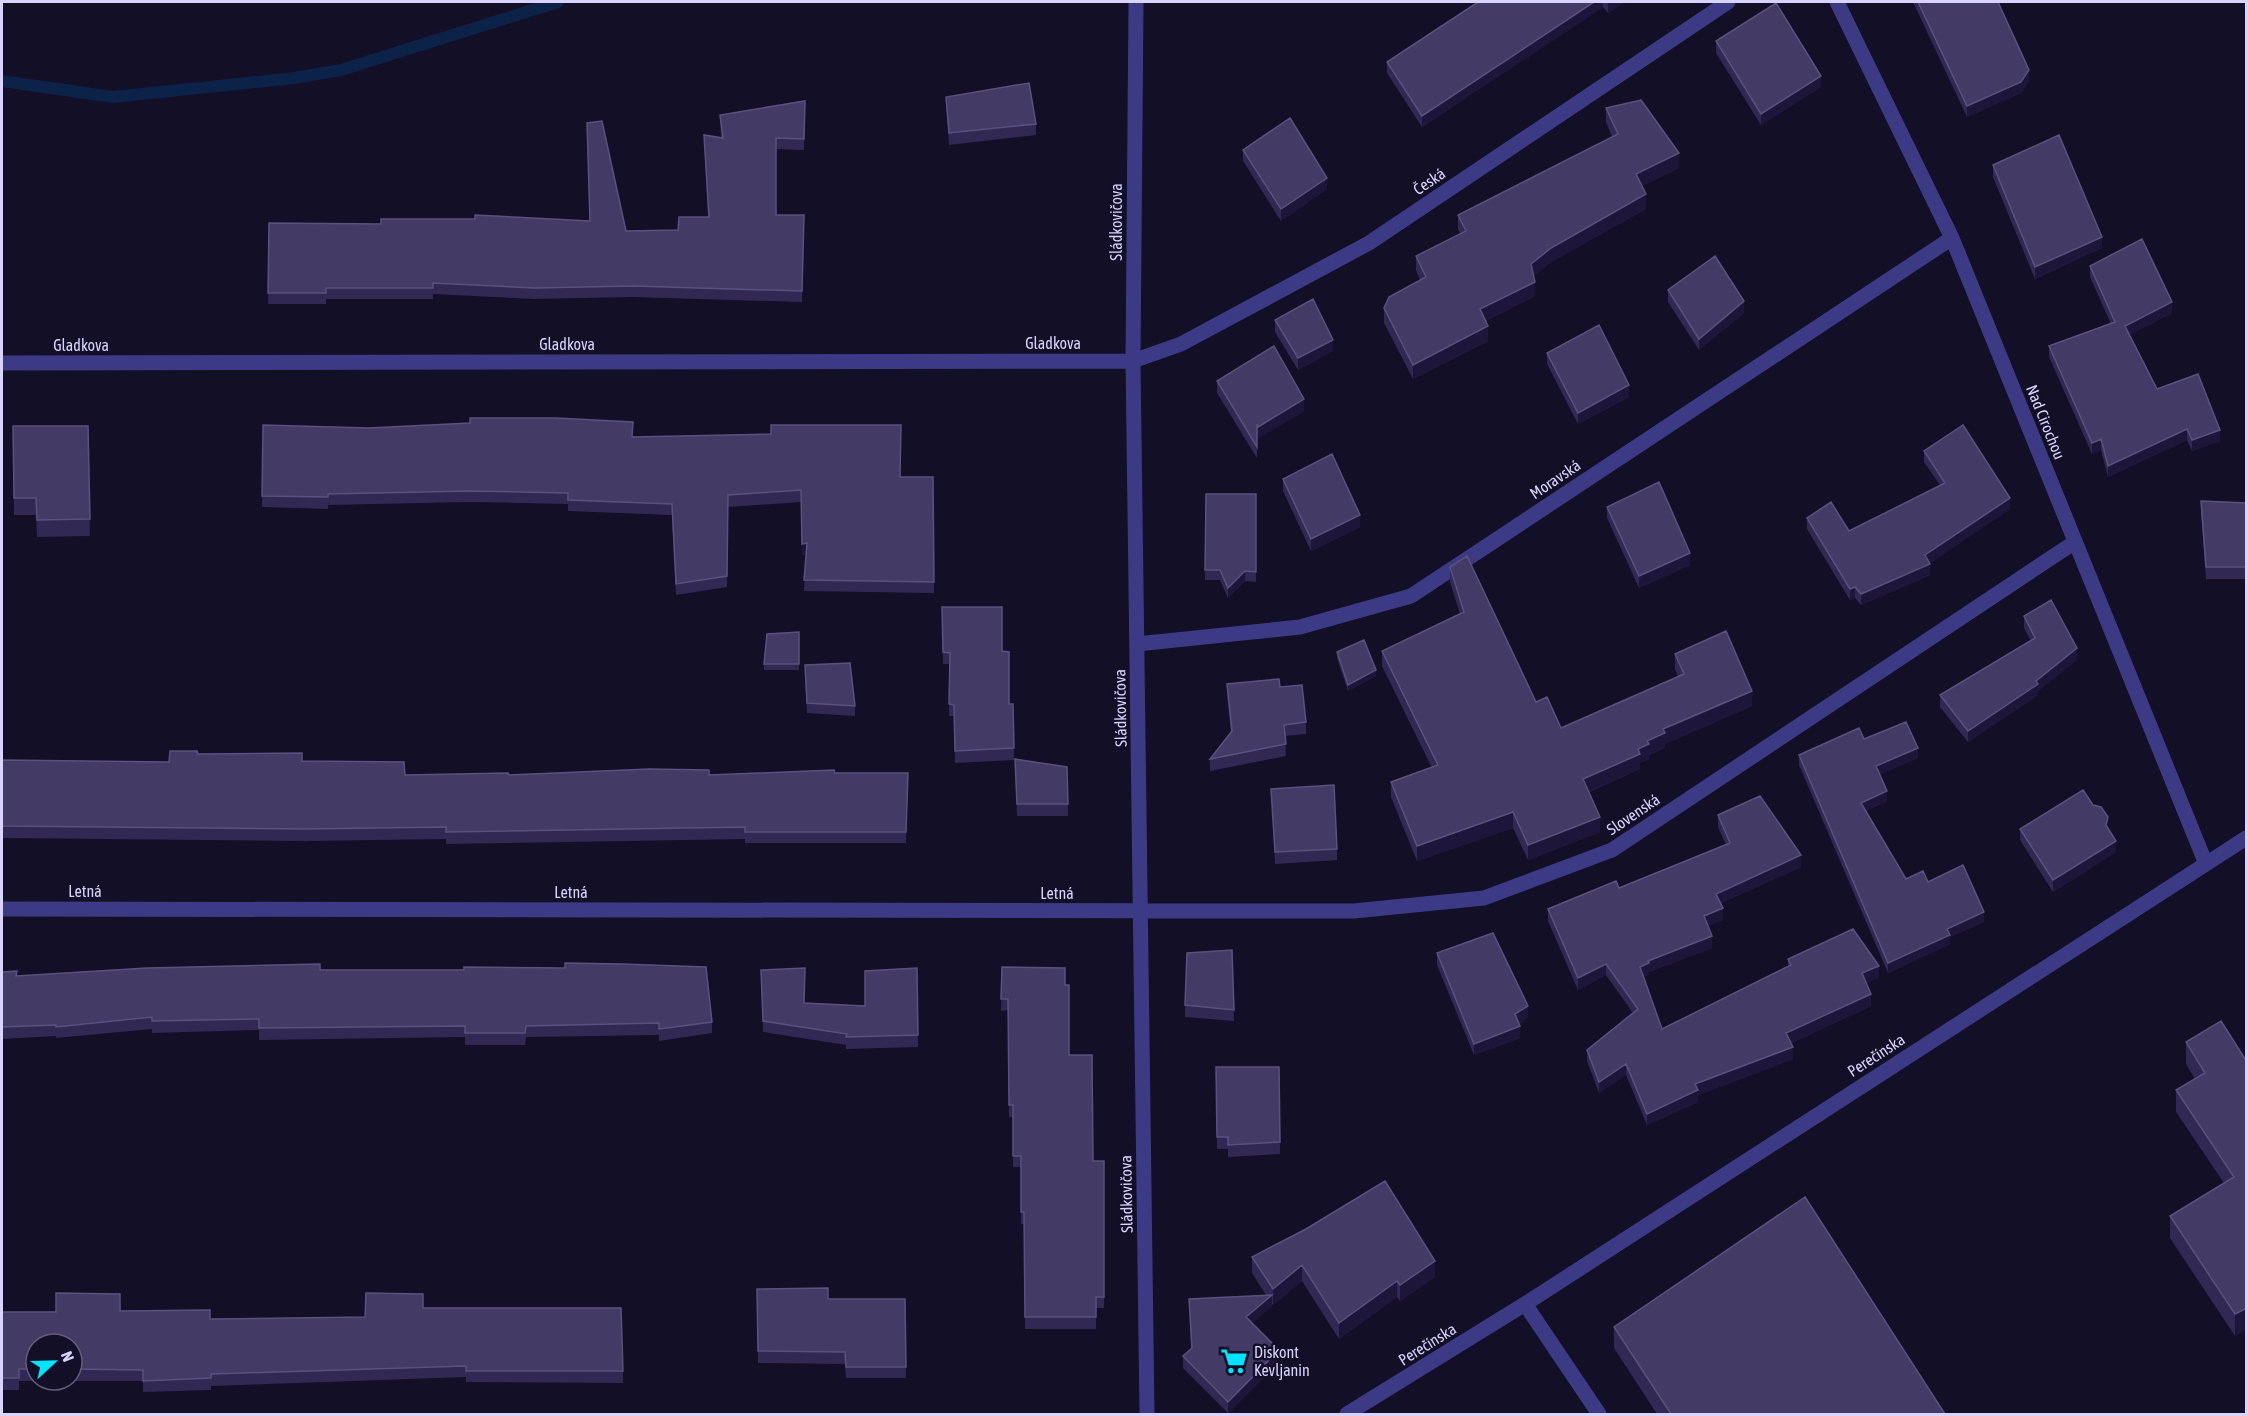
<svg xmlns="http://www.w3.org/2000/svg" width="2248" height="1416" font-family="'Asap Condensed',sans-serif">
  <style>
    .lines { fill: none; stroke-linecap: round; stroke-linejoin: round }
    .stream { stroke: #0c2248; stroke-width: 12 }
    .minor { stroke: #3d3a85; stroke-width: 15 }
    .wall { fill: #312854; fill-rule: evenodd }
    .shaded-wall { fill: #1d163a }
    .building { fill: #433a66; stroke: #5a527e; stroke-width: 1.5 }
    .labels { text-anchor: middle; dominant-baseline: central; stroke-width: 5; stroke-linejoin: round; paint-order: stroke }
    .street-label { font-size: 16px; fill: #d9d4ff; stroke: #130f26 }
    .poi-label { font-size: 16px; fill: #d9d4ff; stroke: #130f26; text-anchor: start }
  </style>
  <rect width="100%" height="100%" fill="#130f26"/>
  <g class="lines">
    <!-- stream -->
    <path class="stream" d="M2,81L113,97L294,78L341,70L558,2"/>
    <!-- minor -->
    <path class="minor" d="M1136,2L1133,361L1147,1414
      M1837,2L1952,238L2206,864
      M2,363L1133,361L1181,344L1369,243L1728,2
      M1137,644L1300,627L1411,596L1952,238
      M2,909L1354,911L1484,898L1612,850L2075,542
      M1525,1304L1599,1414
      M1347,1414L1525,1304L2246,838"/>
  </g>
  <!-- wall -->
  <path class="wall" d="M1478,2H1625L1608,13L1603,7L1422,127L1387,73V62Z
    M1913,2H1998L2029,81L2021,93L1967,117Z
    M1716,41L1821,87L1761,125L1716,53Z
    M946,97L1036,124V135L949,145Z
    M805,101L804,150L776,149V215H804L802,302L633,297L535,299L433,294V299H326V304H268L269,223L626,231L678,230L708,217L704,135L721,138L720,115Z
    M1606,108L1679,168L1642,186L1646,209L1551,262L1534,276L1535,296L1486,321L1488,341L1413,379L1384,323V308L1420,280L1416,270V256L1461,234L1458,230V215L1612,137L1606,122Z
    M1243,150L1327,189L1281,221L1243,161Z
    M1993,165L2102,248L2035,279L1993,177Z
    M2090,266L2172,313L2129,335L2157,389L2220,441L2192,451L2187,440L2108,477L2101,450L2092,454L2049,357V346L2111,324L2090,277Z
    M1668,290L1744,313L1699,350L1668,302Z
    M1275,320L1333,351L1298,370L1275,332Z
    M1547,353L1629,397L1578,424L1547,364Z
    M1217,381L1304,411L1258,438L1257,436V458L1217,393Z
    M263,425L632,437L900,477H933L934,593L804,591L806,554L802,555L801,502L728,507L727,587L676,595L672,515L568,511V504L470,502L328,505V509L262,507Z
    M13,426H88L90,536L37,537L36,515H14Z
    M1924,451L2010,509L1930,563V575L1861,605L1855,598L1850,600L1807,529V518L1849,531L1940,485L1924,462Z
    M1283,479L1360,527L1311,551L1283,491Z
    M1206,494H1256V582L1245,581L1228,598L1220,580H1205Z
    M2201,501L2247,503V579H2206L2201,513Z
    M1607,507L1690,565L1639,588L1607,518Z
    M1450,567L1536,702L1561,728L1678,677L1675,669V654L1752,706L1665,744V748L1649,755V759L1640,763V769L1589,792L1600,832L1528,860L1513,828L1417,861L1391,797V782L1432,768L1382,666V651L1460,614L1450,582Z
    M942,607L1002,651L1009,704H1013L1014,760L955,763L954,716H949L950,664H943Z
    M2024,616L2077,660L2038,691V695L1968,742L1940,707V695L2031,641L2024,628Z
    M799,632V670H764V664Z
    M1337,652L1376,676L1348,691L1337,658Z
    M805,675L855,706V716L807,713Z
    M1227,684L1280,687L1306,722V734L1285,736L1286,756L1210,771V759L1231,733L1227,695Z
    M198,754L302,761L405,775H709L835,773H908L906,843H745V839L446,844V839L305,841L2,838V760L169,762Z
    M1799,755L1918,758L1880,774L1887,801L1866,811L1906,879L1928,882L1984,922L1950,937V944L1888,973L1799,765Z
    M1015,759L1068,804V816H1017Z
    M1271,789L1337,849V860L1275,864Z
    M1718,815L1801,867L1721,903L1723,920L1708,925L1712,948L1649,972V975L1644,976L1662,1029L1788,966V959L1879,977L1866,983L1871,1006L1791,1043L1793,1059L1698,1095V1102L1647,1125L1626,1075L1599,1093L1587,1061V1050L1633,1013L1606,975L1578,990L1548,921V909L1619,888L1726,845L1718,827Z
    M2020,829H2108L2116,852L2053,892L2020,840Z
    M1232,950L1234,1021L1185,1017V1005Z
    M1437,953L1528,1017L1519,1024L1520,1038L1474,1055L1437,965Z
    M1002,967L1065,985L1069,1055L1093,1161H1104V1308H1096V1329H1025L1024,1224H1021V1167H1013V1117H1009L1008,1010L1001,1011Z
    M917,968L918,1047L846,1049V1045L763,1032L761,970L804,1003L865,1006Z
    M320,970L712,1022V1033L659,1041V1035L526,1037L525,1045H465V1037L259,1040V1030L152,1033V1029L56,1038V1036L2,1039V972L17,976Z
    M2186,1042L2247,1062V1329L2235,1336L2170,1238V1216L2224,1183L2176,1112V1090L2195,1079L2186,1064Z
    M1216,1067H1279L1280,1154L1228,1157V1149H1217Z
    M1252,1257L1435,1277L1400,1301L1397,1297L1339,1339L1302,1281L1273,1305L1272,1304V1306L1252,1323L1279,1362L1228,1413L1183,1368V1356L1191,1348L1189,1299L1266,1295L1252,1273Z
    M757,1289L828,1299H905L906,1378H846L845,1364L758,1363Z
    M423,1308L623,1371V1383L466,1382V1377L211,1386V1390L143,1392V1381H19V1390H2V1312L120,1311L210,1319L365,1317ZM36,1344H72V1380H36Z
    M1614,1327L1945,1414H1657L1614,1348Z"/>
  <!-- shaded-wall -->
  <path class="shaded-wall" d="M1594,2H1603V7L1422,127V116Z
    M1608,2H1625L1608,13Z
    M2029,70V81L2021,93L1967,117V106Z
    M1821,76V87L1761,125V114Z
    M1679,153V168L1636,189V174Z
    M1327,178V189L1281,221V209Z
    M1646,194V209L1551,262L1531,279V264L1551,248Z
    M2102,237V248L2035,279V267Z
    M1535,282V296L1480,324V309Z
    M1744,301V313L1699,350V339Z
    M2172,302V313L2125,337V326Z
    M1488,326V341L1413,379V365Z
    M1333,340V351L1298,370V358Z
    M1629,385V397L1578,424V413Z
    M1304,399V411L1258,438V427Z
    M2187,429V440L2108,477V466Z
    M2220,430V441L2192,451V440Z
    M2101,439V450L2092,454V443Z
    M2010,498V509L1926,566L1930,564V575L1861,605V594L1925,555Z
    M1360,515V527L1311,551V539Z
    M807,543V554L802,555V544Z
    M1690,553V565L1639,588V576Z
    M1245,571V581L1228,598V588Z
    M1855,587V598L1850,600V589Z
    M2077,648V660L2038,691V695L1968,742V731L2036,681Z
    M1376,670V676L1348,691V685Z
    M1752,691V706L1665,744V748L1649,755V759L1640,763V769L1583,794V779L1638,749L1647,741L1663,729Z
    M1918,748V758L1876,776V766Z
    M1887,791V801L1861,813V803Z
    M1513,812V828L1417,861V846Z
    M1600,817V832L1528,860V845Z
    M2116,841V852L2053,892V880Z
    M1801,855V867L1716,905V894Z
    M1723,908V920L1704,927V916Z
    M1984,912V922L1950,937V944L1888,973V963L1947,929Z
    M1712,936V948L1649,972V975L1640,978V967L1648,961Z
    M1606,964V975L1578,990V978Z
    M1879,966V977L1862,985V973Z
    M1871,994V1006L1786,1045V1033Z
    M1528,1006V1017L1515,1026V1014Z
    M1520,1026V1038L1474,1055V1044Z
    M1793,1047V1059L1698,1095V1102L1647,1125V1114L1695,1084Z
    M1626,1064V1075L1599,1093V1082Z
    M1435,1261V1277L1400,1301V1285Z
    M1302,1265V1281L1273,1305V1289Z
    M1397,1281V1297L1339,1339V1323Z
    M1272,1295V1306L1246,1329V1317Z
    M2247,1308V1329L2235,1336V1314Z
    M1279,1350V1362L1228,1413V1402Z"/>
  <!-- building -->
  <path class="building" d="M1478,2H1594L1422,116L1387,62Z
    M1918,2H1998L2029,70L2021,82L1967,106Z
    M1776,3L1821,76L1761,114L1716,41Z
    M1029,83L1036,124L949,133L946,97Z
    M1641,100L1679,153L1636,174L1646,194L1551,248L1531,264L1535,282L1480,309L1488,326L1413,365L1384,308L1389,297L1426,277L1416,256L1466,231L1458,215L1618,134L1606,108Z
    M805,101L804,139L776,138V215H804L802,291L633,286L535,288L433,283V288H326V293H268L269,223L381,224V219H475V215L590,221L587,123L602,121L626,231L678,230L679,217H709L704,135L723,138L720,115Z
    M1290,118L1327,178L1281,209L1243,150Z
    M2059,135L2102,237L2035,267L1993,165Z
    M2142,239L2172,302L2125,326L2157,389L2198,374L2220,430L2192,440L2187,429L2108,466L2101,439L2092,443L2049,346L2115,322L2090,266Z
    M1715,256L1744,301L1699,339L1668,290Z
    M1313,299L1333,340L1298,358L1275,320Z
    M1599,325L1629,385L1578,413L1547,353Z
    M1274,346L1304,399L1258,427L1257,424V447L1217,381Z
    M470,418H556L633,422L632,437L771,434V425H901L900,477H933L934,582L804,580L807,543L802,544L801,490L728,495L727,576L676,584L672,504L568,500V493L470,491L328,494V497L262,496L263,425L369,428L470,423Z
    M1963,425L2010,498L1925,555L1930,564L1861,594L1855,587L1850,589L1807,518L1831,502L1849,531L1945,483L1924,451Z
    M13,426H88L90,519L37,520L36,498H14Z
    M1332,454L1360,515L1311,539L1283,479Z
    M1659,482L1690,553L1639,576L1607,507Z
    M1206,494H1256V572L1245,571L1228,588L1220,570H1205Z
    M2201,501L2247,503V567H2206Z
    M1467,556L1536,702L1547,697L1561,728L1684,674L1675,654L1726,631L1752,691L1663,729L1665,733L1647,741L1649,744L1638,749L1640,754L1583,779L1600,817L1528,845L1513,812L1417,846L1391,782L1438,765L1382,651L1464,612L1450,567Z
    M2051,600L2077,648L2036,681L2038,684L1968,731L1940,695L2035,638L2024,616Z
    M942,607H1002V651L1009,652V704H1013L1014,748L955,751L954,705L949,704L950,653L943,652Z
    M799,632V664H764L767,634Z
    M1364,640L1376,670L1348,685L1337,652Z
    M850,663L855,706L807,703L805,665Z
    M1279,679L1280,687L1302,685L1306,722L1284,725L1286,744L1210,759L1232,731L1227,684Z
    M1906,722L1918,748L1876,766L1887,791L1861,803L1906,879L1923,871L1928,882L1963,865L1984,912L1947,929L1950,935L1888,963L1799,755L1859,728L1864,739Z
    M170,751H197L198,754L302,753V761L404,762L405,775L508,773L509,775L649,769L709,770V775L834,770L835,773H908L906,832H745V827L446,832V827L305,829L2,826V760L169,762Z
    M1015,759L1067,767L1068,804H1017Z
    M1334,785L1337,849L1275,852L1271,789Z
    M2083,790L2093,805L2101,807L2108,817L2106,825L2116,841L2053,880L2020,829Z
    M1760,796L1801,855L1716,894L1723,908L1704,916L1712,936L1648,961L1649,963L1640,967L1662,1029L1791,965L1788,959L1853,929L1879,966L1862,973L1871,994L1786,1033L1793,1047L1695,1084L1698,1090L1647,1114L1626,1064L1599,1082L1587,1050L1638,1009L1606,964L1578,978L1548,909L1616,881L1619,888L1730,843L1718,815Z
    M1493,933L1528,1006L1515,1014L1520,1026L1474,1044L1437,953Z
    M1232,950L1234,1010L1185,1005L1187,953Z
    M565,963L622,964L706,967L712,1022L659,1029V1023L526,1026L525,1033H465V1026L259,1028V1019L152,1021V1017L56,1027V1025L2,1027V972L17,971L16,976L147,968L320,964V970H464V967L565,968Z
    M1002,967L1065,968V985H1069V1055H1092L1093,1161H1104V1297H1096V1317H1025L1024,1212H1021V1156H1013V1105H1009L1008,999H1001Z
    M805,968L804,1003L865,1006V971L917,968L918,1035L846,1037L847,1034L763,1021L761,970Z
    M2221,1021L2247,1062V1308L2235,1314L2170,1216L2234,1177L2176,1090L2205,1073L2186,1042Z
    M1216,1067H1279L1280,1142L1228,1145V1137H1217Z
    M1385,1181L1435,1261L1400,1285L1397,1281L1339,1323L1302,1265L1273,1289L1252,1257L1306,1229Z
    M1805,1197L1945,1414H1671L1614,1327Z
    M828,1288V1299H905L906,1367H846L845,1352L758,1351L757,1289Z
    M56,1293L120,1294V1311L210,1310V1319L365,1317L366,1293L423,1294V1308H621L623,1371H466V1366L211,1374V1378L143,1381V1370L72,1369V1344H36V1369H19V1378H2V1312H56Z
    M1272,1295L1246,1317L1279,1350L1228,1402L1183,1356L1192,1348L1189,1299Z"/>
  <!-- icons -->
  <defs>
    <symbol id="supermarket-bare" viewBox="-9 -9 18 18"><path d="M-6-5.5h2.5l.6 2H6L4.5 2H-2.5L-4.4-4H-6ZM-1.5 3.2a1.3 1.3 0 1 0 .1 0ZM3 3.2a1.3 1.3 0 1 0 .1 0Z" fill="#00e5ff" stroke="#130f26" stroke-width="2.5" paint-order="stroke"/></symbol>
  </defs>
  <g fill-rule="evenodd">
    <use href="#supermarket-bare" x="1215" y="1342" width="38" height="38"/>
  </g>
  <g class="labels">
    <!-- street labels -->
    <g class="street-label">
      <text transform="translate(1429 181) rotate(-34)">Česká</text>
      <text transform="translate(1116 222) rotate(-90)">Sládkovičova</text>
      <text x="1053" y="343">Gladkova</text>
      <text x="567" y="344">Gladkova</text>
      <text x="81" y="345">Gladkova</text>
      <text transform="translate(2046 422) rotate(68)">Nad Cirochou</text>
      <text transform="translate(1555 479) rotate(-34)">Moravská</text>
      <text transform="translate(1120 708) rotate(-91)">Sládkovičova</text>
      <text transform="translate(1633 814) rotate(-34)">Slovenská</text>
      <text x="85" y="891">Letná</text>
      <text x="571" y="892">Letná</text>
      <text x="1057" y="893">Letná</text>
      <text transform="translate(1876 1055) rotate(-33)">Perečínska</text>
      <text transform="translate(1126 1194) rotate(-91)">Sládkovičova</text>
      <text transform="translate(1427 1344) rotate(-32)">Perečínska</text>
    </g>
    <!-- poi labels -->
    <g class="poi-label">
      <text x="1254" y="1352">Diskont<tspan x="1254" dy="18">Kevljanin</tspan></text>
    </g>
  </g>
  <!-- border -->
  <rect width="2248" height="1416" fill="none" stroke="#d9d4ff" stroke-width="6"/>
  <!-- north arrow -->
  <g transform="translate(54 1362) rotate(68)"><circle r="28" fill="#130f26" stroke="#625e7d" stroke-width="1.5"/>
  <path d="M0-4.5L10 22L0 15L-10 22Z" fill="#00e5ff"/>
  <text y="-9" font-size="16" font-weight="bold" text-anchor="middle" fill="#d9d4ff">N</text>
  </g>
</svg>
